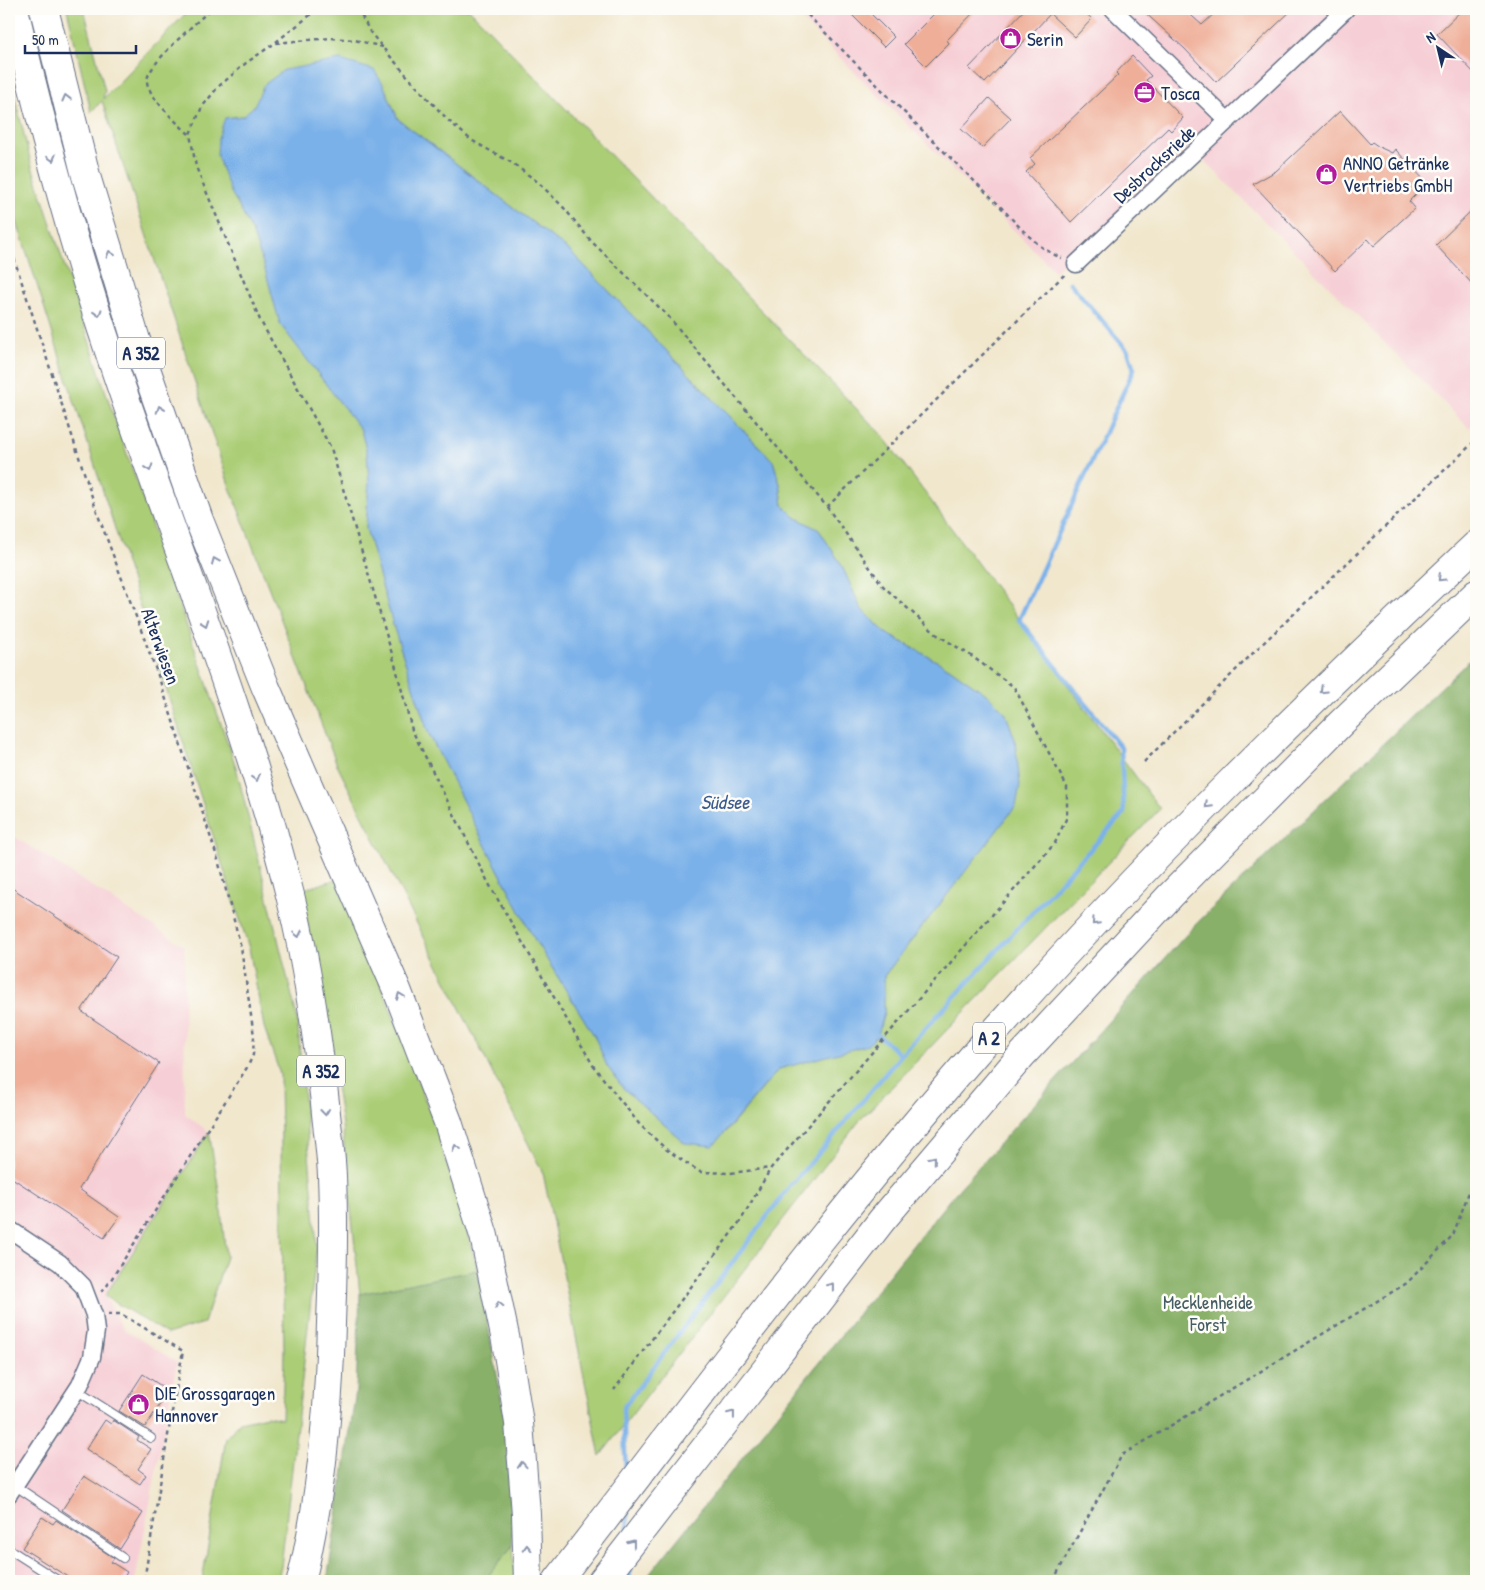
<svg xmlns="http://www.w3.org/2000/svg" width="1485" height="1590" font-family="'Patrick Hand',sans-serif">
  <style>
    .built { fill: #f6cfd6 }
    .green { fill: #abcd76; stroke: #637e6a; fill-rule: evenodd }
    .forest { fill: #88b067; stroke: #527062 }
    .water { fill: #7ab1e9; stroke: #4a70a4 }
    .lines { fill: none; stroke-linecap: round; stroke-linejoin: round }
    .stream { stroke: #7ab1e9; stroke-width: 4.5 }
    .building { fill: #efae98 }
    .lane-casing { stroke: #666f85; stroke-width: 10 }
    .street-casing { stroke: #666f85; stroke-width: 19 }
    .highway-casing { stroke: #666f85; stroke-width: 30 }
    .path { stroke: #666f85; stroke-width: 2.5; stroke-dasharray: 4 4; stroke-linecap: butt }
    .lane { stroke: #fff; stroke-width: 8 }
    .street { stroke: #fff; stroke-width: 16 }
    .highway { stroke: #fff; stroke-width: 28 }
    .oneway { stroke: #8d97ae }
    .labels { text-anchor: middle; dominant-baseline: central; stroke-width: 5; stroke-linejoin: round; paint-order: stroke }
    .shield { fill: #fdfcf7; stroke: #5f6c8c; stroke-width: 1 }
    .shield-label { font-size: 18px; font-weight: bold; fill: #1b2f5e }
    .poi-label { font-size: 19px; fill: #1b2f5e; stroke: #fdfcf7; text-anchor: start }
    .street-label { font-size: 19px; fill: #1b2f5e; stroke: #fdfcf7 }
    .park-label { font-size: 19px; fill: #465e65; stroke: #fdfcf7 }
    .water-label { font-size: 20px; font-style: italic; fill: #3c5c8f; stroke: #fdfcf7 }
  </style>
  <rect width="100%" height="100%" fill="#fdfcf7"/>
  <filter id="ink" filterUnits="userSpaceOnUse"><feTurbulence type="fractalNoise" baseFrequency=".02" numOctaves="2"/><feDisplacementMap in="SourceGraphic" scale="10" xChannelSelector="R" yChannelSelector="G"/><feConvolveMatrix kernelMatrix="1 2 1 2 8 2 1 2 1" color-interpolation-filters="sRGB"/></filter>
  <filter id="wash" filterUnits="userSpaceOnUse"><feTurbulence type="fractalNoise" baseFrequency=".0096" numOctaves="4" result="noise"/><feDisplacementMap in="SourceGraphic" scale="20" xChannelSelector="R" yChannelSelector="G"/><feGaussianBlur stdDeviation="1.12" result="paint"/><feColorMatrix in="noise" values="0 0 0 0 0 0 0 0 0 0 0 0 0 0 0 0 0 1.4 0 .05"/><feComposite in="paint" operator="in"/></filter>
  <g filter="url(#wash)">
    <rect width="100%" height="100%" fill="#f1e7cd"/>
    <!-- built -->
    <path class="built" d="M791,9H1476V422L1469,428L1191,147L1055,271Z
      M9,833L184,946L185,1114L209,1132L105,1296L123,1329L177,1362L135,1581H9Z"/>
    <!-- green -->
    <path class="green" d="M67,9H84L105,91L103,99L190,9H469L882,435L1160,809L860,1120L600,1456L543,1173L338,767L229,485L102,101L91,112ZM305,68L383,84L398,119L571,252L773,461L780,484L783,505L795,517L819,530L841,564L861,609L886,633L949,668L989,696L1005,712L1015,739L1016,806L884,976V1013L820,1057L779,1069L727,1131L685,1143L623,1088L607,1066L595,1037L535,940L478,831L428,732L394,628L366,528L369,480L367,453L361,430L280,324L265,269L252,231L230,190L225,118L243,116L254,106L264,85L284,70Z
      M9,73L31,163L111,408L236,767L297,1017L317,1246L281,1567L277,1581H202L226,1438L240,1422L267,1416L282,1419L284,1352L280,1074L264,1027L249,948L9,197Z
      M337,879L370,956L436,1128L478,1270L360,1294L342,1125L324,1007L301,890Z
      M209,1132L219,1191L226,1257L204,1323L167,1334L105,1296Z
      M513,1545L515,1581H484Z"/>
    <!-- forest -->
    <path class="forest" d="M1476,654V1581H644L950,1199L1193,927Z
      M478,1270L506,1424L513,1545L484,1581H327L356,1391L360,1294Z"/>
    <!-- water -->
    <path class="water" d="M340,60L374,70L383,84L398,119L571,252L773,461L780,484L783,505L795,517L819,530L841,564L861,609L886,633L949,668L989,696L1005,712L1015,739L1020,785L1016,806L884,976V1013L878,1035L868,1045L779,1069L713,1146L685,1143L623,1088L607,1066L595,1037L535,940L478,831L428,732L394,628L366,528L369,480L367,453L361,430L280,324L265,269L252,231L230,190L217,156L218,138L225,118L243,116L254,106L264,85L284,70Z"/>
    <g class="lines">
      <!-- stream -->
      <path class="stream" d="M901,1055L1124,813L1121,748L1019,620L1134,369L1128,351L1070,283
        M626,1474L623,1408L790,1186L821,1151L901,1055L878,1035
        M627,1507L628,1532
        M629,1564L630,1581"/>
    </g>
    <g id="blocks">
      <!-- building -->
      <path class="building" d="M846,9H866L894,37L884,47Z
        M939,9H977L947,40L949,43L926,66L904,44Z
        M1025,9H1081L1092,19L1075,37L1050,14L985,83L969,68Z
        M1141,9H1184L1202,25L1219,9H1293L1216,82L1185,49Z
        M1463,9H1476V75L1437,34Z
        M1132,56L1151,76L1146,80L1183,118L1171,131L1168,128L1071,222L1026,172L1035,164L1030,158L1118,75L1116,73Z
        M989,98L1011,118L982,148L961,129Z
        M1340,111L1370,144L1372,142L1379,147L1392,153L1395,149L1427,183L1409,201L1415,208L1374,246L1368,239L1335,271L1253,184L1276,171Z
        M1476,206V288L1436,245Z
        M9,886L117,957L81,1011L159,1063L79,1189L119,1217L104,1238L9,1176Z
        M143,1374L169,1391L145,1427L119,1411Z
        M105,1420L111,1424L113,1420L139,1437L137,1440L151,1449L138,1469L146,1475L140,1484L86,1449Z
        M84,1476L143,1513L120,1549L62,1510Z
        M42,1517L53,1524L56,1520L114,1558L111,1562L127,1572L122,1581H74L22,1548Z"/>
    </g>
  </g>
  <g filter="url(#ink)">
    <use href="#blocks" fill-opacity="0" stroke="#666f85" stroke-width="1"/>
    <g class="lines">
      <defs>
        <path id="lane" d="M76,1390L151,1438
          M14,1485L123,1558
          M9,1549L59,1581"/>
        <path id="street" d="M1113,9L1228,121
          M1076,264L1346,9
          M9,1229L60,1263L83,1286L94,1315L96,1331L92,1357L80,1385L9,1494"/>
        <path id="highway" d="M14,9C41,125 72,241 110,354C170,534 244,710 290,895C307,963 317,1033 325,1103C327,1127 331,1152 332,1176C334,1225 333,1274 331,1323C329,1409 322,1497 301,1581
          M44,9L86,176L136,340L199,520L266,688L397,990L448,1122L484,1236L506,1341L519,1423L526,1514L528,1581
          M557,1581C700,1396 840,1206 996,1030C1147,860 1310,701 1476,545
          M602,1581L882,1220L1022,1055L1171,895L1341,723L1476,594"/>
      </defs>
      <!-- lane casing -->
      <use href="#lane" class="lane-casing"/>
      <!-- street casing -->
      <use href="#street" class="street-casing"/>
      <!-- highway casing -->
      <use href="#highway" class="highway-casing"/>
      <!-- path -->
      <path class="path" d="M358,9L370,32L383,48L416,86L449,121L471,140L512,163L538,182L564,208L592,242L668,316L827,507L883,586L936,634L970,655L1014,687L1067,787V817L1055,843L771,1168L741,1220L614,1390
        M802,9C865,73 928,137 993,199C1012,218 1036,249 1062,258
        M276,42L318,9
        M383,47L355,40L331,38L275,43L246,63L218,87L202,107L190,134L196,167L260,320L331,448L395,664L412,730L489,884L594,1067L640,1125L667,1150L700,1172L730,1173L771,1168
        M189,134C178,124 146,95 147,80C149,63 197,22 211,9
        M9,243L98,515L159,678L218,860L241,947L254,1036L253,1055L248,1066L105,1289L100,1292
        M827,507L1065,274
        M1144,762L1256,650L1476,440
        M108,1314H121L183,1351L170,1423L144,1581
        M1053,1581L1122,1455L1407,1283L1453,1235L1476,1173"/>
      <!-- lane -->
      <use href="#lane" class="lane"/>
      <!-- street -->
      <use href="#street" class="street"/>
      <!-- highway -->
      <use href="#highway" class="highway"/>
    </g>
    <!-- one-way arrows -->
    <defs><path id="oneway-chevron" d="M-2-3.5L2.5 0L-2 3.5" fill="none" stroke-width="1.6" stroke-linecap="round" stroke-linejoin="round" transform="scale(1.25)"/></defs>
    <g class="oneway">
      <use href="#oneway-chevron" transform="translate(66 98) rotate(-104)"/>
      <use href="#oneway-chevron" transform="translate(52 158) rotate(75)"/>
      <use href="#oneway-chevron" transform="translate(110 254) rotate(-107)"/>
      <use href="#oneway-chevron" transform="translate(98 313) rotate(73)"/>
      <use href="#oneway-chevron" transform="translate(160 409) rotate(-109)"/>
      <use href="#oneway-chevron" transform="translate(149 468) rotate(71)"/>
      <use href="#oneway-chevron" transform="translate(215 561) rotate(-112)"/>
      <use href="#oneway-chevron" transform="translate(1441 578) rotate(137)"/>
      <use href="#oneway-chevron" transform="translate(205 623) rotate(70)"/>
      <use href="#oneway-chevron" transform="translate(1323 690) rotate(136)"/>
      <use href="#oneway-chevron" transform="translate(256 778) rotate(73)"/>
      <use href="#oneway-chevron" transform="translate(1208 805) rotate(135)"/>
      <use href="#oneway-chevron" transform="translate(1095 922) rotate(133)"/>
      <use href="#oneway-chevron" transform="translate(298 934) rotate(78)"/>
      <use href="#oneway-chevron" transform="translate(400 996) rotate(-111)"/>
      <use href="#oneway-chevron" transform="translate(325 1112) rotate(84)"/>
      <use href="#oneway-chevron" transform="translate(456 1148) rotate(-108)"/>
      <use href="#oneway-chevron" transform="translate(933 1159) rotate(-50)"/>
      <use href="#oneway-chevron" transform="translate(831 1286) rotate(-52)"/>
      <use href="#oneway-chevron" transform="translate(499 1305) rotate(-102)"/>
      <use href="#oneway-chevron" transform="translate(732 1414) rotate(-52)"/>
      <use href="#oneway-chevron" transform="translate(522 1465) rotate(-94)"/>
      <use href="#oneway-chevron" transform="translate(632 1543) rotate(-52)"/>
      <use href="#oneway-chevron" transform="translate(527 1548) rotate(-92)"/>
    </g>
  </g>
  <!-- icons -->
  <defs>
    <symbol id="shop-disc" viewBox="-11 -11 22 22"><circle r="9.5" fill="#b5179e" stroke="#fdfcf7"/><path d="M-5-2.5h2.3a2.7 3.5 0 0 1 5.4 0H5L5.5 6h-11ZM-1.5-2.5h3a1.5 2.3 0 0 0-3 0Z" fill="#fff"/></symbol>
    <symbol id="office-disc" viewBox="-11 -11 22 22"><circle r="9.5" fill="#b5179e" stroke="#fdfcf7"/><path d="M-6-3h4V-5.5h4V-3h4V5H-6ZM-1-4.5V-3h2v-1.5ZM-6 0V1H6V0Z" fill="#fff"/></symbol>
  </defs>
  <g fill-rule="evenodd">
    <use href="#shop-disc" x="998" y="26" width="25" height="25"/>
    <use href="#office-disc" x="1132" y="80" width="25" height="25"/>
    <use href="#shop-disc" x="1314" y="162" width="25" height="25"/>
    <use href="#shop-disc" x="126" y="1392" width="25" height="25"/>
  </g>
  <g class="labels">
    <!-- shield labels -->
    <g class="shield">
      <rect x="117" y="337.5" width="48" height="31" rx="4"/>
      <rect x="973" y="1022.5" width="32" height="31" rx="4"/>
      <rect x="297" y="1055.5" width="48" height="31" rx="4"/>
    </g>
    <g class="shield-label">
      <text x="141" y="353">A 352</text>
      <text x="989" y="1038">A 2</text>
      <text x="321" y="1071">A 352</text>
    </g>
    <!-- poi labels -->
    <g class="poi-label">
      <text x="1027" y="39">Serin</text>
      <text x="1161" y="93">Tosca</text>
      <text x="1343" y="163">ANNO Getränke<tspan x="1343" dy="22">Vertriebs GmbH</tspan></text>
      <text x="155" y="1393">DIE Grossgaragen<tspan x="155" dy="22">Hannover</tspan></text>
    </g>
    <!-- street labels -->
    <g class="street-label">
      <text transform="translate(1154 164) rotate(-43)">Desbrocksriede</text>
      <text transform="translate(161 646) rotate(70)">Alterwiesen</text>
    </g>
    <!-- park labels -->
    <g class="park-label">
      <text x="1208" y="1302">Mecklenheide<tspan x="1208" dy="22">Forst</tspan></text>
    </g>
    <!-- water labels -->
    <g class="water-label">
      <text x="725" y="801">Südsee</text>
    </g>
  </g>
  <!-- margin -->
  <rect width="1485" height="1590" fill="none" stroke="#fdfcf7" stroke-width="30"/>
  <!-- north arrow -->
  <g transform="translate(1438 48) rotate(325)" stroke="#fdfcf7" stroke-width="4" paint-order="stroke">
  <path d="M0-4L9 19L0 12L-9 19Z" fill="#1b2f5e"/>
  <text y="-8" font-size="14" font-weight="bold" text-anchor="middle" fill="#1b2f5e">N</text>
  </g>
  <!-- scale -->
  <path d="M25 45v8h111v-8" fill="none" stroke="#1b2f5e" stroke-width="2.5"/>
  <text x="32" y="45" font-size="15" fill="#1b2f5e" stroke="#fdfcf7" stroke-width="4" paint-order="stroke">50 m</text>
</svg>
